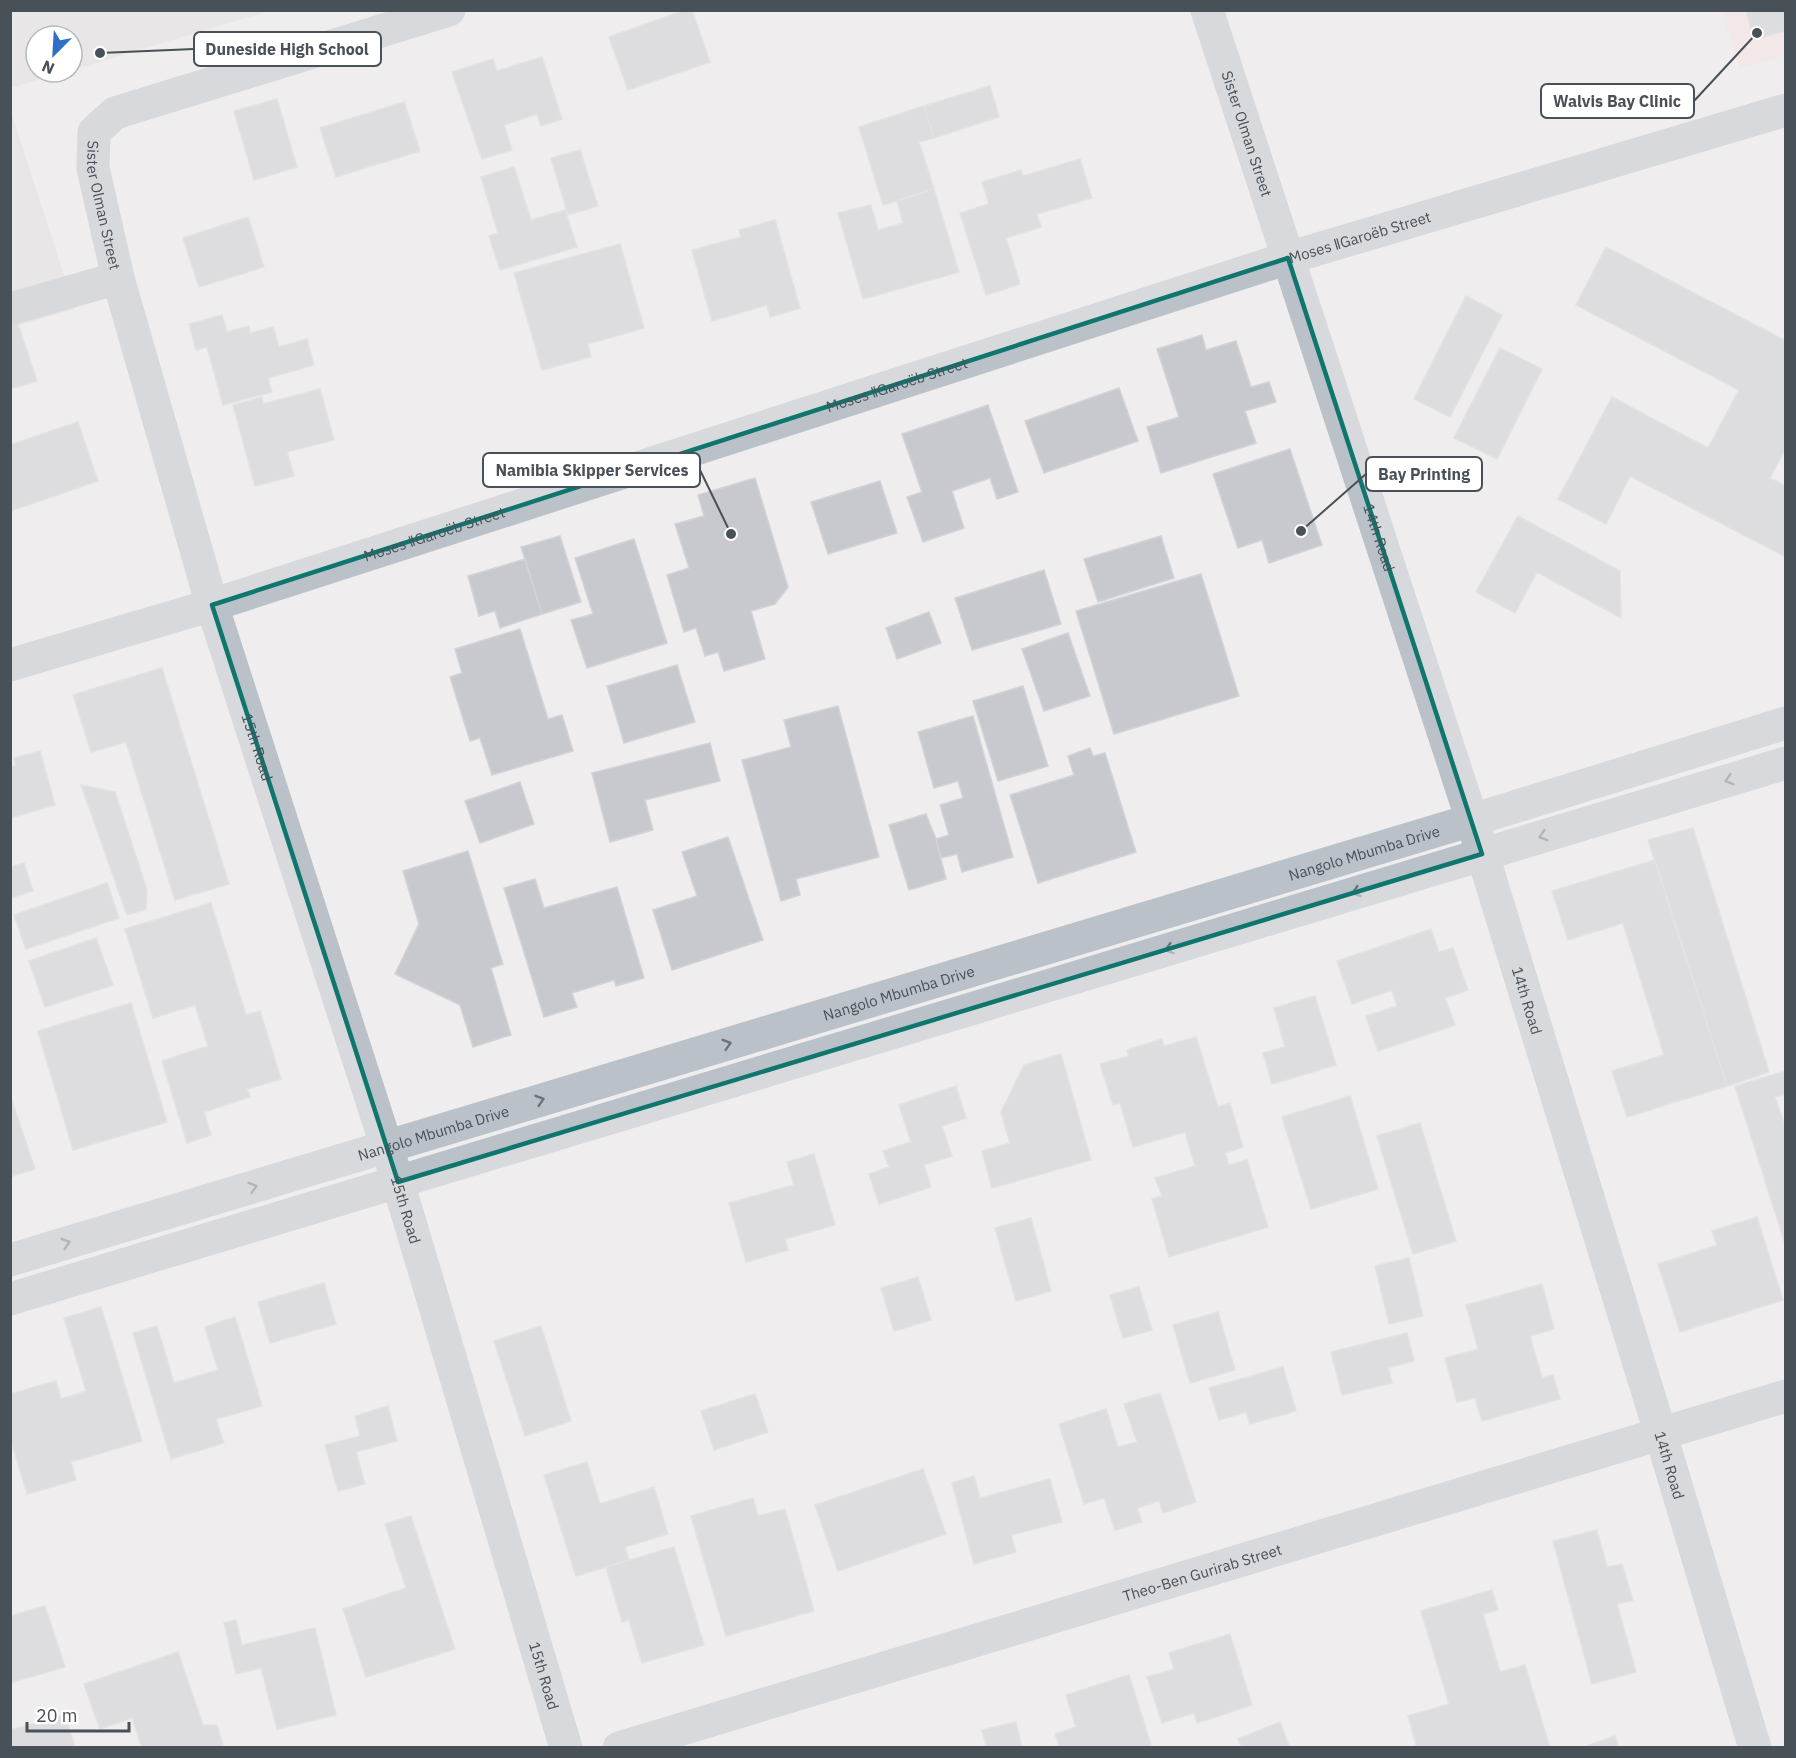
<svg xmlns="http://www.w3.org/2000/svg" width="1796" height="1758" font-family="'IBM Plex Sans',sans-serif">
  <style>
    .education { fill: #e0dede }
    .medical { fill: #f7e2df }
    .building { fill: #c8c9cf; stroke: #d2d3d8; stroke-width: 1.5 }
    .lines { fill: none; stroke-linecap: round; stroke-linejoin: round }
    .minor { stroke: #bac1c8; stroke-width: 33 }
    .oneway { stroke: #6a727a }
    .marked { fill: none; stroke: #0f766e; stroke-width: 4.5; stroke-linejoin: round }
    .labels { text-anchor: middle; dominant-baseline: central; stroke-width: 4.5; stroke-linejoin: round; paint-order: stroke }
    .street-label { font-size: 15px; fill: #485058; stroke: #fff }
    .leader { fill: none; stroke: #485058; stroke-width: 2 }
    .callout-dot { fill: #485058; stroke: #fff; stroke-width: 2 }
    .callout { fill: #fff; stroke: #485058; stroke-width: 2 }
    .callout-label { font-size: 16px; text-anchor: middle; font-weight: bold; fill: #485058 }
  </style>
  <rect width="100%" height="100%" fill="#efeded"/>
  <!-- education -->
  <path class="education" d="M11,10H269V11L72,70V36H36V72H65L11,88Z
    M10,109L75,309L11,328H10Z"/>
  <!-- medical -->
  <path class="medical" d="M1722,11H1785V55L1740,69Z"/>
  <!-- building -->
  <path class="building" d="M685,10H692L710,62L628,90L609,37Z
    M1746,10H1786V31L1754,39Z
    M542,57L562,119L541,126L537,114L504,125L512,150L482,159L452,72L493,59L497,71Z
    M990,86L999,117L934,138L924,106Z
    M277,99L297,167L254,180L234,111Z
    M404,102L420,151L336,177L320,128Z
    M924,106L934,138L919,142L934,189L883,205L859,127Z
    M580,150L598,206L568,215L551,158Z
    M1080,159L1092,198L1037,214L1041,227L1006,238L1020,284L986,295L960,213L989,204L982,182L1021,170L1023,176Z
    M514,167L531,220L565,210L577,247L500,270L489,236L498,233L481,177Z
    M934,189L959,272L863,299L838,213L871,205L878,230L903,223L897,201Z
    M248,217L264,267L199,287L183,238Z
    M775,220L800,308L770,317L767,305L712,321L692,250L741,237L739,230Z
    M620,244L644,328L588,344L591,357L542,370L514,273Z
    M1606,247L1786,341V448L1770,478L1786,486V557L1630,476L1606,524L1558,499L1612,397L1708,448L1739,390L1576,305Z
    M1466,296L1502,315L1450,417L1414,399Z
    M222,315L227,332L249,326L250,333L273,327L279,347L307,339L314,365L268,378L272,392L223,405L207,347L196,350L189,324Z
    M16,318L37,381L10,389V320Z
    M1202,335L1206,350L1236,341L1251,387L1269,382L1276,402L1245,411L1256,443L1161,473L1147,427L1179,417L1157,349Z
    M1500,348L1542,369L1497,459L1454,438Z
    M1119,388L1138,441L1044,473L1025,421Z
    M320,389L334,440L287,452L294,476L255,486L233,405L262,397L263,404Z
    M988,405L1018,492L997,499L990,478L952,491L964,528L923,542L907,497L922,492L902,434Z
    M78,422L98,481L10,511V445Z
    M1290,449L1322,545L1269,563L1262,540L1238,548L1213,474Z
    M755,478L788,587L775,604L751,611L765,659L724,671L718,652L705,656L696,628L684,632L667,575L689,568L675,524L704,516L698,495Z
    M880,481L897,533L828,554L811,502Z
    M1518,516L1620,571L1621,618L1537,572L1515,613L1476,592Z
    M560,536L581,602L542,614L521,547Z
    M1161,536L1174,578L1098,602L1084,559Z
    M634,539L667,643L587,668L571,620L593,614L575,558Z
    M525,559L542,614L500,628L495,611L479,616L468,576Z
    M1044,570L1061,624L972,650L955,598Z
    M1201,574L1239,696L1114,734L1076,611Z
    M929,612L941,643L897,659L886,628Z
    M520,629L548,719L562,715L573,751L492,775L480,738L470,741L450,677L462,673L455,649Z
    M1068,633L1090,696L1044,711L1022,649Z
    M677,665L695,722L624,743L607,686Z
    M162,668L229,884L175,900L126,742L91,752L73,695Z
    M1023,686L1048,766L998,781L973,701Z
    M838,706L879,857L796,879L800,895L781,901L742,760L791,747L784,720Z
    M973,716L1013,857L962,872L957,854L941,858L936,839L949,835L940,805L963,798L958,781L934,788L918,732Z
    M710,743L720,781L645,800L653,830L610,842L592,773Z
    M1090,748L1093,756L1105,753L1136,852L1038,883L1010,795L1074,775L1068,756Z
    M40,751L55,805L10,818V767L16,766L14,758Z
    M520,782L534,824L480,843L465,801Z
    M81,785L115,792L147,890L146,909L127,915Z
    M926,814L936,839L946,879L909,890L889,825Z
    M1693,828L1769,1072L1727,1086L1648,840Z
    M728,837L763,940L672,970L653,910L697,896L682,852Z
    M468,851L503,964L491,968L511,1035L473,1047L460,1005L395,974L419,924L403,871Z
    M1655,860L1727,1086L1627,1117L1612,1071L1664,1055L1623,923L1568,940L1552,891Z
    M24,863L33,891L10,898V867Z
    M535,879L544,908L617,887L644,978L616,986L614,980L572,993L577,1007L544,1017L504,888Z
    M107,883L119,918L26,949L14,915Z
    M211,903L246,1015L260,1011L281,1079L247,1089L250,1097L204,1112L211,1135L187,1143L162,1061L208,1046L195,1005L153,1018L125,929Z
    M1431,929L1439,952L1453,948L1468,990L1445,998L1455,1025L1378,1051L1366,1016L1397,1006L1392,990L1352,1004L1337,961Z
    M96,938L113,985L45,1007L29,961Z
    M1315,996L1336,1065L1272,1084L1263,1053L1285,1047L1274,1008Z
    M131,1003L167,1122L73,1150L38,1031Z
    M1196,1037L1218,1107L1230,1103L1243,1147L1225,1153L1229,1165L1247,1160L1268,1227L1169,1257L1152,1199L1162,1196L1155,1178L1195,1166L1185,1132L1133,1147L1120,1103L1113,1105L1100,1064L1129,1056L1127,1050L1162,1039L1164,1046Z
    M1061,1054L1091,1160L992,1188L982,1151L1010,1143L1001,1112L1024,1065Z
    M1786,1071V1094L1775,1097L1786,1128V1247L1735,1086Z
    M956,1086L966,1118L942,1126L952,1156L924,1165L931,1187L879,1204L869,1174L889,1167L883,1151L911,1142L899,1105Z
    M10,1095L35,1169L10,1177Z
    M1350,1096L1378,1189L1311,1209L1282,1117Z
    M1420,1123L1456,1241L1413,1254L1377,1136Z
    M814,1154L835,1225L785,1239L788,1250L746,1262L729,1203L794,1185L787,1162Z
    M1757,1217L1783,1300L1680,1332L1658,1264L1717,1245L1712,1231Z
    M1031,1218L1051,1291L1016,1301L995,1228Z
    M1409,1258L1423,1316L1389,1324L1375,1266Z
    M918,1277L931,1320L894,1331L881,1288Z
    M324,1283L336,1324L270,1343L258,1302Z
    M1542,1284L1554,1329L1530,1336L1542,1378L1553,1375L1560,1399L1482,1421L1475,1398L1457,1402L1445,1358L1478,1349L1466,1305Z
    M1139,1287L1152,1330L1123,1338L1110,1295Z
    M101,1307L142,1441L71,1462L76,1480L27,1494L10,1437V1394L56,1381L61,1399L86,1391L64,1318Z
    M1218,1312L1235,1370L1190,1383L1173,1325Z
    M235,1317L262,1406L216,1419L224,1443L171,1459L133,1333L157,1326L174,1383L218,1370L205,1327Z
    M541,1326L571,1421L525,1436L494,1341Z
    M1407,1333L1414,1361L1388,1368L1392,1383L1342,1395L1331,1352Z
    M1283,1367L1296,1411L1250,1424L1246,1412L1219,1420L1209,1388Z
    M1160,1393L1196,1502L1163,1513L1159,1501L1137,1508L1142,1522L1115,1530L1104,1498L1084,1504L1059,1424L1106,1409L1118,1447L1137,1442L1124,1404Z
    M755,1394L768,1432L714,1450L701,1411Z
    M388,1406L397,1441L356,1452L365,1484L338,1491L325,1445L360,1436L355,1416Z
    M587,1462L600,1504L654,1487L668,1534L625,1547L629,1560L576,1576L544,1475Z
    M923,1469L946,1534L838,1571L815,1505Z
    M974,1476L980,1498L1050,1479L1062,1522L1011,1535L1016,1552L974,1564L952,1483Z
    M753,1498L758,1516L785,1509L814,1611L726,1636L691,1516Z
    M411,1516L455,1649L366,1677L343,1609L406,1588L385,1524Z
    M1597,1530L1607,1567L1622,1564L1633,1600L1617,1604L1636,1672L1592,1684L1553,1541Z
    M674,1547L704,1645L642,1663L629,1620L622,1622L606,1567Z
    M1492,1590L1498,1610L1483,1614L1500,1672L1525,1665L1550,1748H1417L1408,1716L1449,1704L1421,1611Z
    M45,1606L65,1667L10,1683V1616Z
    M236,1620L242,1645L315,1628L336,1715L277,1729L261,1668L236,1674L224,1623Z
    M1230,1634L1252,1705L1197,1723L1194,1713L1162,1723L1147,1677L1174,1669L1169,1653Z
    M178,1652L203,1725H217L224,1748H142L132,1718L100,1729L84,1684Z
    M1129,1675L1152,1748H1060L1055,1734L1076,1727L1066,1695Z
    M65,1715L75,1748H10V1730Z
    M1016,1722L1022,1748H987L982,1730Z
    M1280,1722L1290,1748H1242L1238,1739Z
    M1615,1736L1619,1748H1581Z"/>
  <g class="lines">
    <!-- minor -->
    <g class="minor">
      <path id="s1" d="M449,10L115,113L94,132L93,168L118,278L212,605L398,1182L566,1748"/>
      <path id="s2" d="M1207,10L1472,820L1661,1435L1755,1748"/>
      <path d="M10,309L118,278"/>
      <path id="s3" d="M10,665L212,605L1288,258L1786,110"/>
      <path id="s4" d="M10,1260L1472,820L1786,723"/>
      <path d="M10,1299L1786,763"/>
      <path id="s5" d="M619,1748L1786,1396"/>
    </g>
  </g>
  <!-- one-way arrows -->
  <defs><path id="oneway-chevron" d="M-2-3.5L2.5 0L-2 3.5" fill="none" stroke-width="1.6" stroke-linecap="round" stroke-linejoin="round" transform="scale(1.5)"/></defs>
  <g class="oneway">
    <use href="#oneway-chevron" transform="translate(1729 780) rotate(163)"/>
    <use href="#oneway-chevron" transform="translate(1543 836) rotate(163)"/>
    <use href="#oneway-chevron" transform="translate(1356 892) rotate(163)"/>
    <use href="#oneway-chevron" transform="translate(1169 949) rotate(163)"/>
    <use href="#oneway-chevron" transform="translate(727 1044) rotate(-17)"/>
    <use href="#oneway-chevron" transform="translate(540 1100) rotate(-17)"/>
    <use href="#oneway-chevron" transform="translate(253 1187) rotate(-17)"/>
    <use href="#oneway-chevron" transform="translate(66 1243) rotate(-17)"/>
  </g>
  <!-- marked area -->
  <path d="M0 0H1796V1758H0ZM1288,258L1482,854L398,1182L212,605Z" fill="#efeded" fill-opacity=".55" fill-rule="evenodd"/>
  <path class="marked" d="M1288,258L1482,854L398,1182L212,605Z"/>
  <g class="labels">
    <!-- street labels -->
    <g class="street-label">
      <text stroke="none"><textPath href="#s2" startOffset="130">Sister Olman Street</textPath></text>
      <text stroke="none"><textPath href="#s1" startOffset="452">Sister Olman Street</textPath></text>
      <text stroke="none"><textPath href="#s3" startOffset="1416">Moses ǁGaroëb Street</textPath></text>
      <text stroke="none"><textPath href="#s3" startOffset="930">Moses ǁGaroëb Street</textPath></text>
      <text stroke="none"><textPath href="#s3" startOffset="444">Moses ǁGaroëb Street</textPath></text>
      <text stroke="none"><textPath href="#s2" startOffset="555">14th Road</textPath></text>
      <text stroke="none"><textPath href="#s1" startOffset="1016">15th Road</textPath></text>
      <text stroke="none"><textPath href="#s4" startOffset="1414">Nangolo Mbumba Drive</textPath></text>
      <text stroke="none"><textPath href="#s4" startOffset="928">Nangolo Mbumba Drive</textPath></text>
      <text stroke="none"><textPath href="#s2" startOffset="1041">14th Road</textPath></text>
      <text stroke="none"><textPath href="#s4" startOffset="442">Nangolo Mbumba Drive</textPath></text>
      <text stroke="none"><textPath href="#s1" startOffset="1502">15th Road</textPath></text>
      <text stroke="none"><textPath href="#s2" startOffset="1527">14th Road</textPath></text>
      <text stroke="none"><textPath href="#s5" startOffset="609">Theo-Ben Gurirab Street</textPath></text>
      <text stroke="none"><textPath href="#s1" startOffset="1988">15th Road</textPath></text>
    </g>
  </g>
  <!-- callouts -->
  <path class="leader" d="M100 53L194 49M1757 33L1694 101M731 534L700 470M1301 531L1366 474"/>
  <g class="callout-dot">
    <circle cx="100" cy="53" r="6"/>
    <circle cx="1757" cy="33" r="6"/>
    <circle cx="731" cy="534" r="6"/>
    <circle cx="1301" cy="531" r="6"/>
  </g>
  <g class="callout">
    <rect x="194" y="32" width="187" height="34" rx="6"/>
    <rect x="1541" y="84" width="153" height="34" rx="6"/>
    <rect x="483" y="453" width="217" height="34" rx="6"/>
    <rect x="1366" y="457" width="116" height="34" rx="6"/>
  </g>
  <g class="callout-label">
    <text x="287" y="55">Duneside High School</text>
    <text x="1617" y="107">Walvis Bay Clinic</text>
    <text x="592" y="476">Namibia Skipper Services</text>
    <text x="1424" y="480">Bay Printing</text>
  </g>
  <!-- border -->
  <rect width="1796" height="1758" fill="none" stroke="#485058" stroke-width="24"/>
  <!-- north arrow -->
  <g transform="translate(54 54) rotate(204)"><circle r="28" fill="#ffffff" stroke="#b6b9bc" stroke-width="1.5"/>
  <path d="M0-4.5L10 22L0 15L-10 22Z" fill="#2f6fc7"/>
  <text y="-9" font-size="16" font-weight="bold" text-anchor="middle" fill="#485058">N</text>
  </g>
  <!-- scale -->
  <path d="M27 1722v9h102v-9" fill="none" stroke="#485058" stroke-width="3"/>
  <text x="36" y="1722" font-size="18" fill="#485058" stroke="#ffffff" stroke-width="4.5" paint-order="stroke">20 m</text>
</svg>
